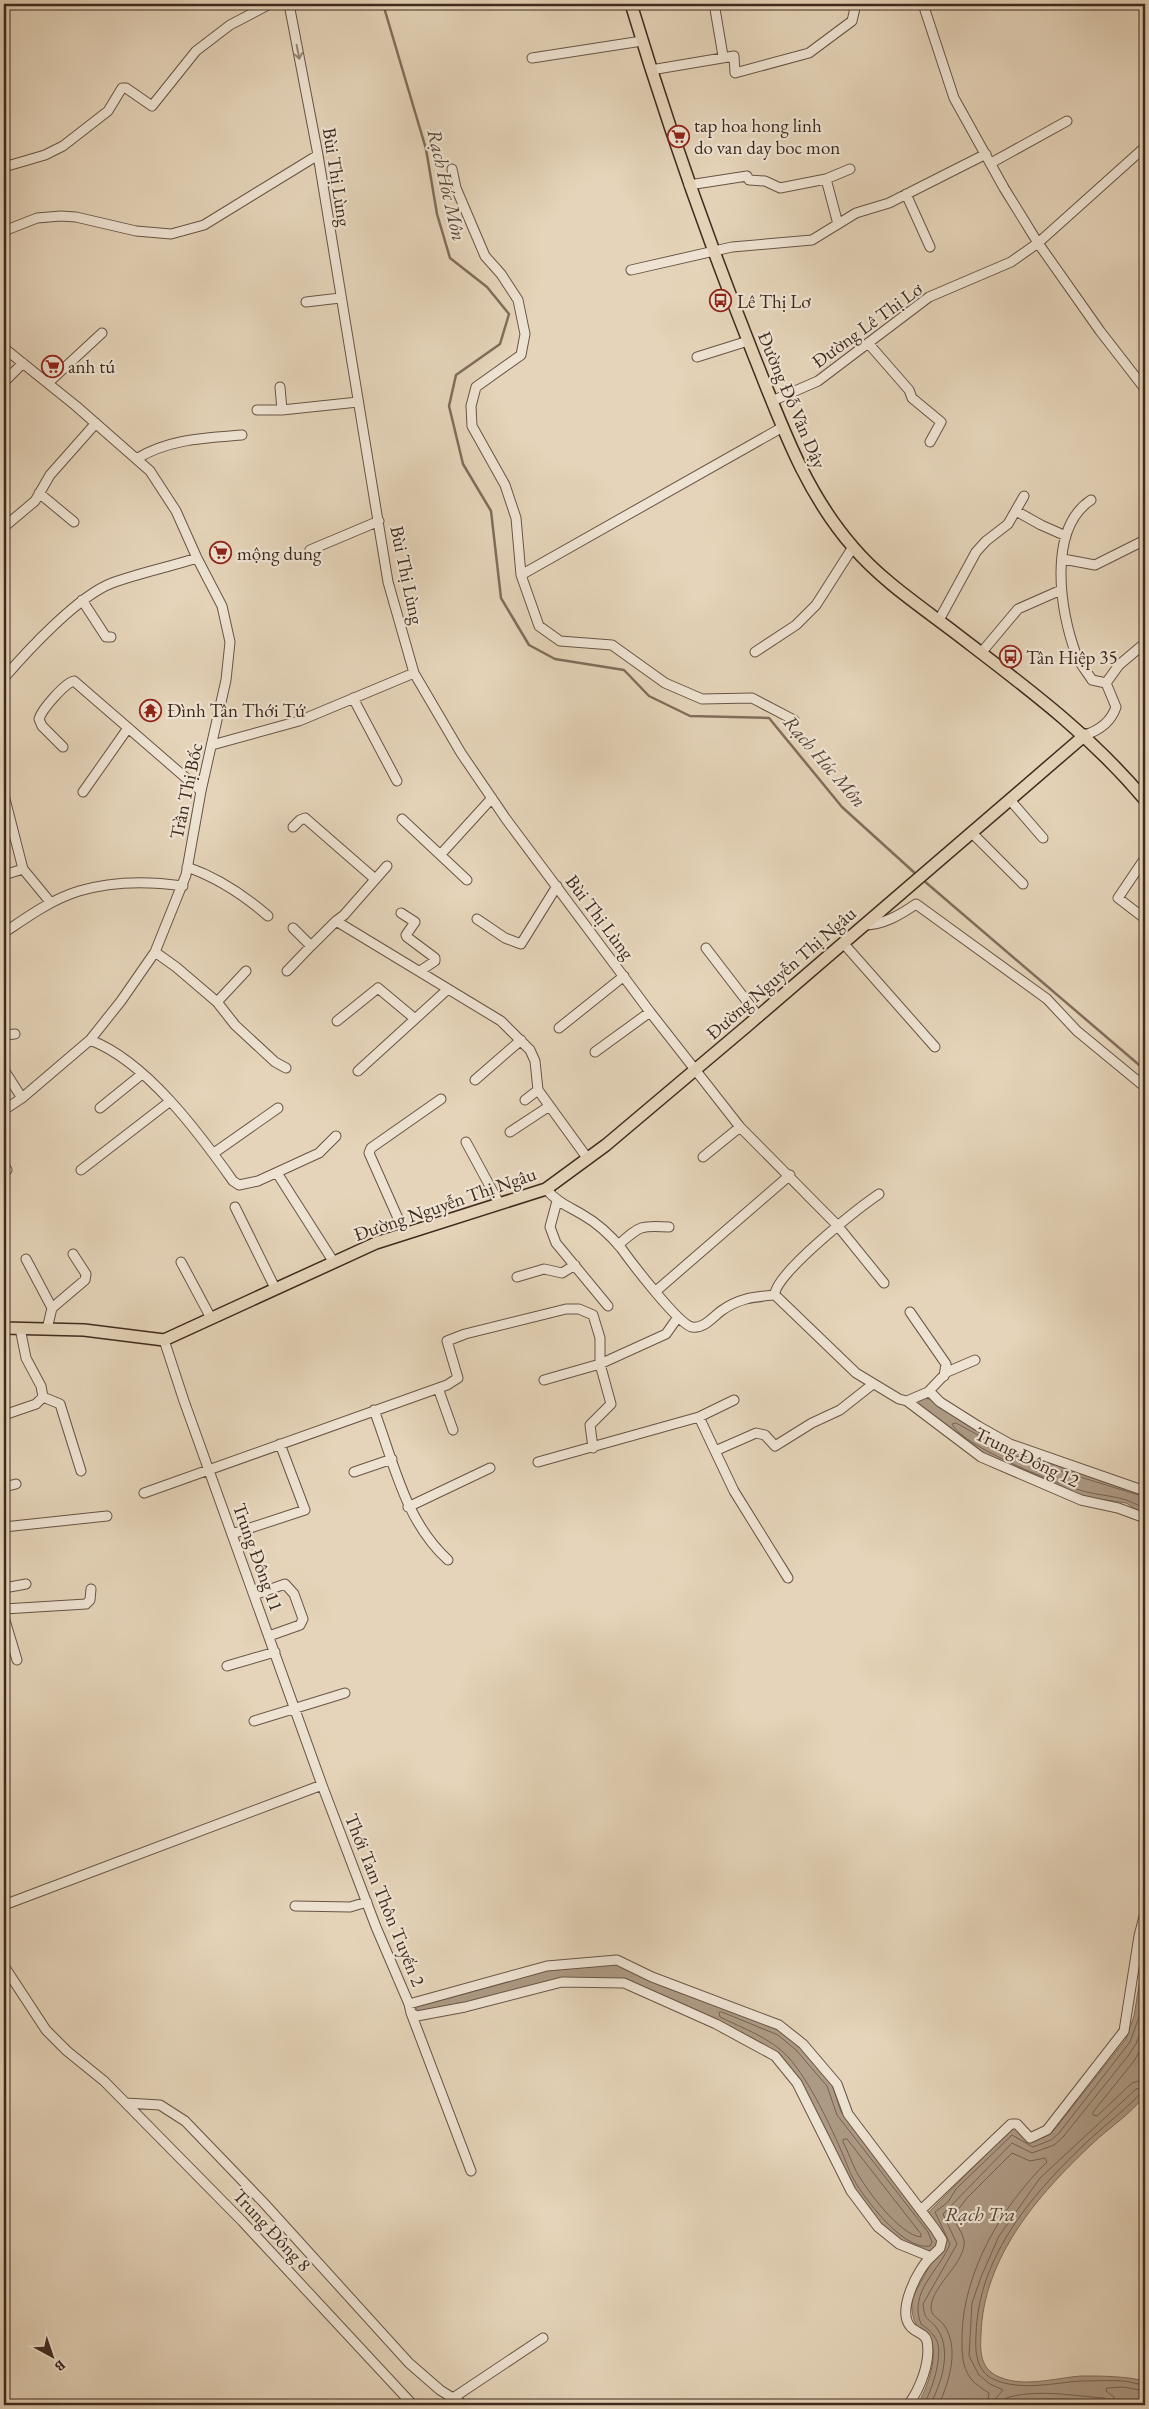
<svg xmlns="http://www.w3.org/2000/svg" width="1149" height="2409" font-family="'EB Garamond',serif">
  <style>
    .water { fill: #ad9a84; stroke: #816d5b }
    .lines { fill: none; stroke-linecap: round; stroke-linejoin: round }
    .shore { stroke: #766251; stroke-width: 1 }
    .stream { stroke: #816d5b; stroke-width: 2.5 }
    .minor-casing { stroke: #685445; stroke-width: 11 }
    .major-casing { stroke: #3f2a1e; stroke-width: 14 }
    .minor { stroke: #eee3d2; stroke-width: 9 }
    .major { stroke: #e5d4b9; stroke-width: 11 }
    .oneway { stroke: #968678 }
    .labels { text-anchor: middle; dominant-baseline: central; stroke-width: 4.5; stroke-linejoin: round; paint-order: stroke }
    .poi-label { font-size: 19px; fill: #3f2a1e; stroke: #eee3d2; text-anchor: start }
    .street-label { font-size: 19px; fill: #3f2a1e; stroke: #eee3d2 }
    .water-label { font-size: 20px; font-style: italic; fill: #5a4638; stroke: #eee3d2 }
  </style>
  <rect width="100%" height="100%" fill="#e5d4b9"/>
  <filter id="stains"><feTurbulence type="fractalNoise" baseFrequency=".004" numOctaves="4"/><feColorMatrix values="0 0 0 0 .2 0 0 0 0 .09 0 0 0 0 .02 0 0 0 .5 -.17"/></filter>
  <radialGradient id="worn" r=".72"><stop offset=".6" stop-color="#630" stop-opacity="0"/><stop offset="1" stop-color="#630" stop-opacity=".3"/></radialGradient>
  <!-- water -->
  <path class="water" d="M926,1397L958,1418L1024,1454L1145,1492V1515L1126,1503L1086,1497L1050,1485L983,1456L916,1403Z
    M1145,1948V2095C1131,2114 1110,2127 1092,2144C1039,2194 983,2257 981,2335C980,2350 980,2366 995,2375C1021,2389 1054,2378 1081,2376C1103,2376 1124,2376 1145,2381V2405L1065,2399L1017,2400L1000,2405H917C927,2390 941,2352 928,2336C926,2333 922,2331 919,2329C914,2323 911,2311 912,2303C913,2293 927,2272 932,2261L937,2258L946,2243L928,2213L1011,2129L1016,2128L1032,2142L1049,2135L1055,2129L1126,2039L1134,2016Z
    M619,1964L752,2018L781,2031L799,2046L832,2084L841,2112L918,2210L938,2242L933,2250C927,2252 922,2249 915,2247C840,2219 831,2101 775,2052L622,1981L596,1978L563,1979L471,2003L418,2013L415,2010L422,2003L546,1968Z"/>
  <g class="lines">
    <!-- shore -->
    <path class="shore" d="M1145,1497L1022,1459L956,1423L952,1424C963,1447 1061,1486 1087,1492C1113,1498 1121,1495 1145,1509
      M722,2012L778,2035L796,2050L827,2086L837,2115L928,2232L932,2242L930,2246C905,2251 869,2204 857,2185C851,2176 848,2167 844,2157C831,2127 810,2081 788,2057C771,2038 742,2028 720,2017L719,2013Z
      M1145,2042L1134,2061L1093,2112V2115L1097,2116L1132,2083L1145,2079
      M1145,2093L1140,2094C1124,2111 1106,2124 1089,2140C1034,2192 978,2255 976,2335C975,2352 976,2372 995,2380C1023,2391 1052,2383 1081,2381C1095,2381 1109,2380 1123,2381C1130,2381 1138,2385 1145,2385
      M844,2139H847L921,2234V2237C899,2235 866,2189 856,2171C851,2161 848,2151 843,2142Z
      M923,2405C932,2392 943,2356 937,2341C933,2333 928,2329 921,2324C908,2292 940,2270 950,2244L935,2212L948,2202L956,2189L1012,2135L1033,2147L1051,2140L1059,2133L1130,2042L1139,2017L1145,1978
      M930,2405C941,2384 952,2352 938,2330C930,2317 925,2324 923,2304L957,2244L943,2214L1012,2143L1032,2153L1054,2145L1063,2137L1128,2056L1136,2044L1145,2019
      M939,2405C949,2381 960,2349 944,2325C939,2318 931,2317 931,2307C932,2285 967,2262 964,2240C962,2231 955,2224 953,2216L967,2198L1012,2153L1030,2161L1045,2158L1047,2162C1002,2206 964,2271 962,2334C962,2351 961,2365 971,2379C976,2385 983,2389 989,2393L987,2405
      M995,2405L996,2398L1003,2390L990,2384L979,2375L969,2356L972,2303L981,2277L999,2236L1040,2178L1136,2089L1145,2086
      M1001,2405L1004,2399C1032,2388 1074,2396 1104,2398L1108,2401L1109,2405
      M1115,2405L1114,2397L1106,2391L1107,2388L1123,2387L1145,2391"/>
    <!-- stream -->
    <path class="stream" d="M383,4L426,149L437,214L450,258L487,287L509,314L500,344L456,375L449,406L463,464L491,511L501,598L529,645L555,659L624,670L649,696L690,716L769,718L842,807L917,875
      M923,880L1145,1070"/>
    <defs>
      <path id="minor" d="M289,4L318,155L388,582L414,673L461,753L506,819L650,1012L740,1127L837,1225L884,1283
        M923,4L954,98L1004,188L1038,243L1100,331L1145,389
        M715,9L723,56
        M532,58L642,41
        M651,70L734,56L735,73L809,53L852,21L856,4
        M991,163L1067,121
        M4,167L45,155L63,146L108,111L122,88H126L152,106L196,51L230,25L270,4
        M452,169L456,188L485,256L501,274L518,300L525,334L521,355L476,387L471,406L472,426L505,485L516,518L521,575L539,626L560,641L612,645L665,683L702,699L752,698L794,720
        M826,179L838,224
        M689,185L747,176L749,180L765,181L780,188L826,179L850,169
        M906,194L930,247
        M4,231L37,218L61,216L76,217L136,231L171,234L204,225L318,155
        M631,270L732,247L812,240L856,213L889,203L986,154
        M306,302L340,298
        M868,343L909,390L912,398L941,422L930,442
        M4,348L76,406L150,471L176,511L197,558L222,606L230,642L226,680L201,791L186,875L155,952L121,1001L90,1040L22,1098L4,1110
        M697,357L748,341
        M4,382L23,363
        M48,383L102,333
        M280,387L282,410
        M772,401L818,381L929,297L1011,262L1038,243L1145,147
        M257,410H282L358,402
        M136,459C169,439 204,438 242,435
        M39,493L74,522
        M1091,500C1047,529 1060,612 1076,654C1079,663 1087,672 1092,680L1106,683
        M1016,511L1041,525L1066,536
        M4,527L35,501L50,475L96,423
        M310,550L379,521
        M1063,559L1095,565L1145,540
        M521,575L781,428
        M82,600L106,637H111
        M939,620L976,552L986,541L1008,524L1024,496
        M755,652L796,625L816,605L853,547
        M981,653L1018,609L1061,590
        M4,678C28,650 78,596 112,583C139,573 169,567 197,558
        M353,698L397,781
        M1085,735C1100,730 1111,722 1116,707L1106,683L1119,665L1145,643
        M212,745L299,721L414,673
        M63,747L42,726L39,719C42,709 65,683 74,681L201,791
        M83,792L128,728
        M4,795L23,869L51,903
        M1010,800L1043,838
        M402,819L467,880
        M293,827L300,820L305,818L375,879
        M972,833L1023,884
        M441,854L492,798
        M187,867C216,877 245,896 268,916
        M4,875L23,869
        M401,913L415,922L406,935L407,937L435,958V961L420,971
        M1144,918L1118,898L1145,858
        M477,919L505,938L521,944L557,886
        M336,921L344,915L387,866
        M864,925C883,925 900,915 916,904L1047,999L1077,1031L1145,1087
        M293,928L311,946L336,921L501,1021L530,1050L535,1061L538,1090L588,1159
        M8,930C30,915 53,899 79,891C112,881 149,881 183,886
        M844,944L935,1047
        M706,948L759,1017
        M155,952L176,967L217,1002L235,1025L275,1062L286,1068
        M287,971L311,946
        M217,1002L246,971
        M337,1021L378,988L414,1018
        M559,1028L624,976
        M4,1035L15,1034
        M90,1040C146,1061 199,1133 233,1181L239,1185L258,1181L319,1153L336,1136
        M595,1052L650,1012
        M4,1070L22,1098
        M358,1071L448,989
        M475,1080L521,1040
        M525,1100L538,1090
        M100,1108L142,1074
        M510,1132L548,1107
        M466,1142L499,1203
        M214,1153L278,1108
        M703,1157L740,1127
        M4,1165L7,1170
        M81,1170L169,1102
        M277,1173L333,1261
        M546,1189C558,1203 568,1206 583,1215C597,1223 611,1236 621,1248C631,1262 679,1325 692,1327C704,1329 713,1317 721,1311C739,1298 753,1297 775,1295
        M879,1194C860,1207 773,1275 775,1295L856,1373L899,1399L907,1401L928,1392L932,1394L940,1402L978,1426L1010,1444L1145,1491
        M557,1201L550,1227L556,1243L608,1306
        M235,1207L275,1288
        M405,1234L369,1153L371,1148L441,1099
        M618,1245C640,1226 640,1225 669,1227
        M26,1259L52,1308
        M181,1262L211,1318
        M517,1277L544,1269L562,1273L575,1265
        M656,1291L790,1175
        M910,1312L946,1364L944,1376
        M47,1329L52,1308L85,1280L86,1274L73,1254
        M164,1340L184,1401L322,1785L376,1927L409,2004L547,1966L617,1960L652,1977L779,2025L803,2044L837,2084L848,2114L935,2229L942,2240L940,2248L931,2257L899,2244L878,2227L851,2191L797,2083L775,2056L716,2024L624,1983L562,1982L465,2007L417,2016L411,2013L409,2004
        M544,1380L600,1364L666,1334L678,1317
        M438,1388L453,1430
        M928,1392L947,1372L975,1360
        M43,1397L60,1404L81,1471
        M907,1401L981,1457L1081,1500L1118,1508L1145,1518
        M374,1410C394,1463 405,1521 448,1560
        M4,1415L36,1404L43,1397L41,1386L26,1358L20,1328
        M699,1417L734,1400
        M715,1451L734,1491L788,1578
        M538,1462L699,1417L715,1451L756,1433L765,1435L775,1446L812,1423L840,1410L873,1384
        M354,1472L392,1459
        M4,1487L16,1484
        M144,1493L447,1385L458,1378L447,1341L465,1334L566,1309H579L593,1315L600,1338V1364L611,1404L590,1425L593,1448
        M408,1507L490,1468
        M4,1527L107,1516
        M232,1534L305,1510L280,1444
        M4,1588L26,1584
        M254,1595L285,1584L294,1594L303,1619L300,1625L269,1636
        M4,1609L86,1604L90,1600L91,1589
        M4,1617L17,1660
        M227,1666L275,1652
        M254,1721L345,1693
        M4,1905L322,1785
        M295,1906L350,1907L367,1902
        M4,1966L46,2030L67,2051L104,2081L242,2221L413,2405
        M411,2013L471,2171
        M126,2103L160,2105L185,2121L263,2202L409,2363L440,2390L464,2405
        M921,2210L1011,2124H1017L1030,2138L1047,2130L1124,2031L1139,1936L1145,1913
        M453,2398L543,2338
        M908,2405C920,2389 931,2362 927,2341C925,2333 914,2332 910,2326C897,2310 918,2268 931,2257"/>
      <path id="major" d="M631,4C667,123 708,240 754,356C781,423 804,491 853,547C881,580 920,606 954,632C1023,685 1089,733 1145,800
        M4,1328L84,1330L164,1340L376,1243L546,1189L606,1145L747,1026L1085,735"/>
    </defs>
    <!-- minor casing -->
    <use href="#minor" class="minor-casing"/>
    <!-- major casing -->
    <use href="#major" class="major-casing"/>
    <!-- minor -->
    <use href="#minor" class="minor"/>
    <!-- major -->
    <use href="#major" class="major"/>
  </g>
  <!-- one-way arrows -->
  <defs><path id="oneway-shaft" d="M-6 0H5M1.5-3L5.5 0L1.5 3" fill="none" stroke-width="1.6" stroke-linecap="round" stroke-linejoin="round" transform="scale(1.25)"/></defs>
  <use class="oneway" href="#oneway-shaft" transform="translate(298 52) rotate(79)"/>
  <!-- icons -->
  <defs>
    <symbol id="supermarket-ring" viewBox="-11 -11 22 22"><circle r="9.5" fill="#eee3d2" stroke="#8f2418" stroke-width="1.5"/><path d="M-6-5.5h2.5l.6 2H6L4.5 2H-2.5L-4.4-4H-6ZM-1.5 3.2a1.3 1.3 0 1 0 .1 0ZM3 3.2a1.3 1.3 0 1 0 .1 0Z" fill="#8f2418"/></symbol>
    <symbol id="bus-ring" viewBox="-11 -11 22 22"><circle r="9.5" fill="#eee3d2" stroke="#8f2418" stroke-width="1.5"/><path d="M-5-6H5V4H4V6H2V4H-2V6H-4V4H-5ZM-3.5-4V0h7V-4ZM-3.5 1.2v1.5H-2V1.2ZM2 1.2v1.5H3.5V1.2Z" fill="#8f2418"/></symbol>
    <symbol id="temple-ring" viewBox="-11 -11 22 22"><circle r="9.5" fill="#eee3d2" stroke="#8f2418" stroke-width="1.5"/><path d="M0-6L5-2H3V0L6.5 2.5H4V6H1.5V3h-3V6H-4V2.5H-6.5L-3 0V-2H-5Z" fill="#8f2418"/></symbol>
  </defs>
  <g fill-rule="evenodd">
    <use href="#supermarket-ring" x="666" y="124" width="25" height="25"/>
    <use href="#bus-ring" x="708" y="288" width="25" height="25"/>
    <use href="#supermarket-ring" x="40" y="354" width="25" height="25"/>
    <use href="#supermarket-ring" x="208" y="540" width="25" height="25"/>
    <use href="#bus-ring" x="998" y="644" width="25" height="25"/>
    <use href="#temple-ring" x="138" y="698" width="25" height="25"/>
  </g>
  <g class="labels">
    <!-- poi labels -->
    <g class="poi-label">
      <text x="694" y="125">tap hoa hong linh<tspan x="694" dy="22">do van day boc mon</tspan></text>
      <text x="737" y="301">Lê Thị Lơ</text>
      <text x="68" y="366">anh tú</text>
      <text x="237" y="553">mộng dung</text>
      <text x="1026" y="657">Tân Hiệp 35</text>
      <text x="167" y="710">Đình Tân Thới Tứ</text>
    </g>
    <!-- street labels -->
    <g class="street-label">
      <text transform="translate(337 177) rotate(81)">Bùi Thị Lùng</text>
      <text transform="translate(867 325) rotate(-36)">Đường Lê Thị Lơ</text>
      <text transform="translate(792 400) rotate(67)">Đường Đỗ Văn Dậy</text>
      <text transform="translate(407 575) rotate(78)">Bùi Thị Lùng</text>
      <text transform="translate(186 791) rotate(-78)">Trần Thị Bốc</text>
      <text transform="translate(600 917) rotate(53)">Bùi Thị Lùng</text>
      <text transform="translate(781 973) rotate(-41)">Đường Nguyễn Thị Ngâu</text>
      <text transform="translate(445 1204) rotate(-19)">Đường Nguyễn Thị Ngâu</text>
      <text transform="translate(1027 1457) rotate(26)">Trung Đông 12</text>
      <text transform="translate(258 1557) rotate(70)">Trung Đông 11</text>
      <text transform="translate(385 1900) rotate(68)">Thới Tam Thôn Tuyến 2</text>
      <text transform="translate(272 2230) rotate(47)">Trung Đông 8</text>
    </g>
    <!-- water labels -->
    <g class="water-label">
      <text transform="translate(447 185) rotate(77)">Rạch Hóc Môn</text>
      <text transform="translate(825 761) rotate(49)">Rạch Hóc Môn</text>
      <text x="980" y="2214">Rạch Tra</text>
    </g>
  </g>
  <!-- margin -->
  <rect width="1149" height="2409" fill="none" stroke="#e5d4b9" stroke-width="20"/>
  <rect x="5" y="5" width="1139" height="2399" fill="none" stroke="#3f2a1e" stroke-width="2.5"/>
  <rect x="10" y="10" width="1129" height="2389" fill="none" stroke="#3f2a1e"/>
  <!-- north arrow -->
  <g transform="translate(52 2356) rotate(140)" stroke="#eee3d2" stroke-width="4" paint-order="stroke">
  <path d="M0-4L9 19L0 12L-9 19Z" fill="#3f2a1e"/>
  <text y="-8" font-size="14" font-weight="bold" text-anchor="middle" fill="#3f2a1e">B</text>
  </g>
  <rect width="100%" height="100%" filter="url(#stains)"/>
  <rect width="100%" height="100%" fill="url(#worn)"/>
</svg>
